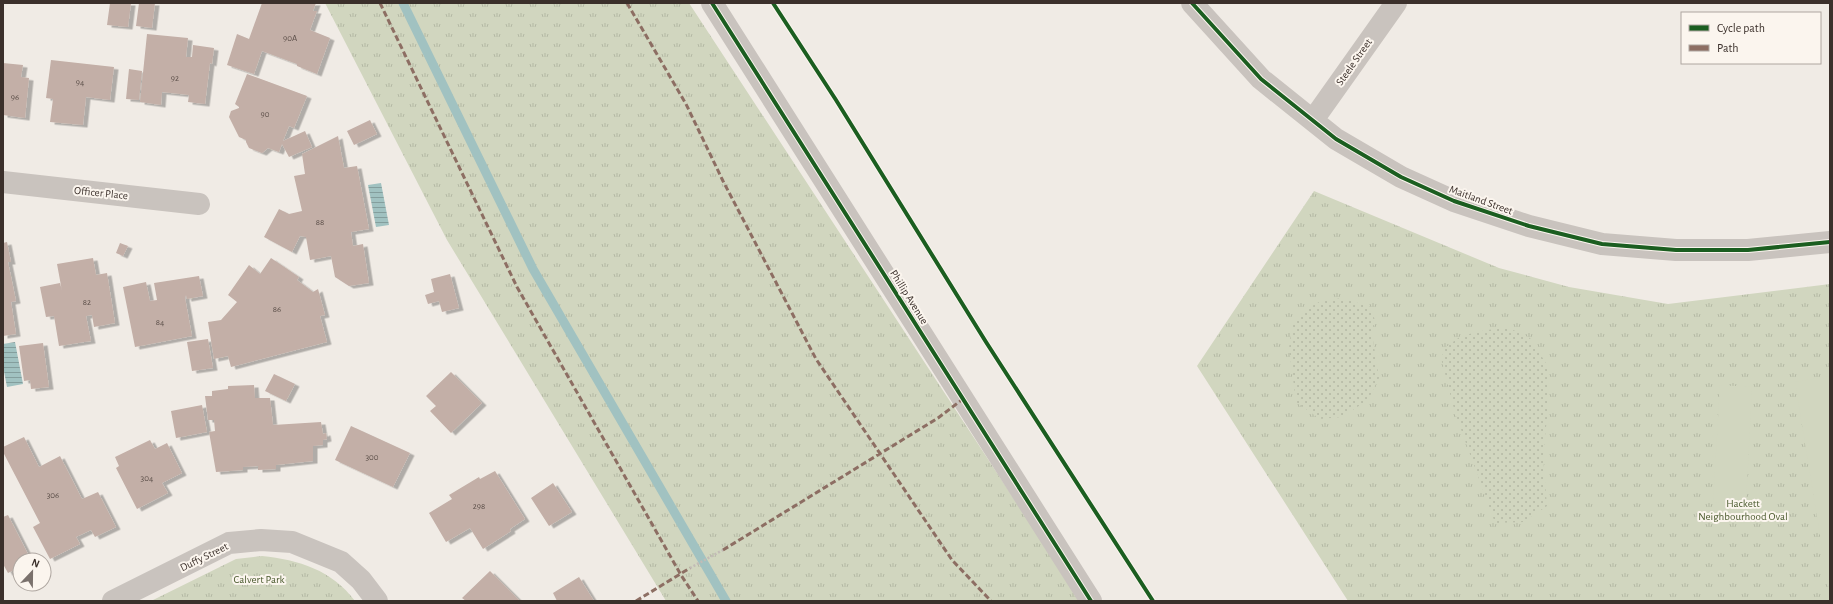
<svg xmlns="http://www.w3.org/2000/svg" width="1833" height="604" font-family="'Alegreya Sans',sans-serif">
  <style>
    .grass { fill: url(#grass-tufts) }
    .garden { fill: url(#garden-dots) }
    .pitch { fill: #d1d6bf }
    .water { fill: url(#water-rules) }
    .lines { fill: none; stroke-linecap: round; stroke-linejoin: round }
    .stream { stroke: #a1c2c1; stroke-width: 9 }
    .building { fill: #c3afa7; filter: url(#shadow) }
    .path { stroke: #c2bbb6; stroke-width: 2.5; stroke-dasharray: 2 2; stroke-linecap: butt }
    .minor { stroke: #c9c3be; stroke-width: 22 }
    .tertiary { stroke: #c9c3be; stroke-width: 22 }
    .quiet { stroke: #8d6e63; stroke-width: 3; stroke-dasharray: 6 3; stroke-linecap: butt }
    .cycleway-casing { stroke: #fbf5ee; stroke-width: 6 }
    .cycleway { stroke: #1b5e20; stroke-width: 4 }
    .labels { text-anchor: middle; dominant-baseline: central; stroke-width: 4; stroke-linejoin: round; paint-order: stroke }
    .number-label { font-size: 9px; fill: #5d504a }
    .street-label { font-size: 11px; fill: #3b302b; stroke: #fbf5ee }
    .park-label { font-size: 11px; fill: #4a5a2e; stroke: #fbf5ee }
  </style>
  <defs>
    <pattern id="grass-tufts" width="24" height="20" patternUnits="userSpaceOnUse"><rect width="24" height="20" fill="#d1d6bf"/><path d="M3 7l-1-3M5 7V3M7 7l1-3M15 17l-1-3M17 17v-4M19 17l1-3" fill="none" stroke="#b4b8a4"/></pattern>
    <pattern id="garden-dots" width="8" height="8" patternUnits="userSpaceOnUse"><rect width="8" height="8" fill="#d1d6bf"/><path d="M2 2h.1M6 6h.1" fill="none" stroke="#b4b8a4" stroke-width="1.8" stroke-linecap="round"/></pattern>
    <pattern id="water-rules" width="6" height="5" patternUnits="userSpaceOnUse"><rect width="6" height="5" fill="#a1c2c1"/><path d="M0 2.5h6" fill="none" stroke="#849e9d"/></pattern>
    <filter id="shadow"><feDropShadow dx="4.5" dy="2.5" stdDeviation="0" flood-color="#0004"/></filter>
  </defs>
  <rect width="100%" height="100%" fill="#f0ebe5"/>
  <!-- grass -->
  <path class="grass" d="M325,3H689L1081,601H666L447,240Z
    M1314,191L1499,268L1569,287L1668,304L1830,284V601H1348L1197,366Z
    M262,556C299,560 332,570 355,601H151L236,559Z"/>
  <!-- garden -->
  <path class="garden" d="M1342,298L1371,307L1375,321L1372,334L1379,378L1368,400L1342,417L1320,419L1296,402L1289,348L1292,325L1303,311L1319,302Z
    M1509,328L1530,338L1549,368V399L1543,456L1547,506L1524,522L1495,523L1455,413L1441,358L1446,347L1461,336L1486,330Z"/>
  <!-- pitch -->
  <path class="pitch" d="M1830,376V597L1795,382Z
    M1720,385L1752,387L1746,504L1713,502Z"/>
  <!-- water -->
  <path class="water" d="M381,183L389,225L376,227L368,185Z
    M15,342L23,384L7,387L3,366V344Z"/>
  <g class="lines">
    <!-- stream -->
    <path class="stream" d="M403,3L533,269L726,601"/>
  </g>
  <!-- building -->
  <path class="building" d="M110,3H131L128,27L107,25Z
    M139,3H155L152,28L136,26Z
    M262,3H316L313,11H317L310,30L330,38L317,74L297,66V64L262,51L254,74L227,65L237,34L249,39Z
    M147,34L188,38L186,57H192L193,45L214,48L212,64L210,63L205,104L188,102L189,95L162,92L161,105L140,102Z
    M51,60L114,67L110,100L86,97L83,125L50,122L53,99L46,98Z
    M3,63L23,65L21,77L29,78L25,118L3,115Z
    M129,69L142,71L139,100L126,99Z
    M247,74L307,96L294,128L289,126L283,141L305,131L312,147L289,157L282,144L279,152L268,148L262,153L249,148L246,142V140L239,137L229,117L231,111L239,108V107L235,104Z
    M370,120L377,134L354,145L347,131Z
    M338,136L344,168L357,166L369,229L351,232L353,246L363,244L369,283L349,286L335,277L331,256L310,260L306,237L300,236L292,252L264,237L279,209L289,214L302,211L294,176L305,174L302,154Z
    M7,242L11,262H8L16,301L11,302L16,334L3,336V243Z
    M120,243L128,246L123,256L116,253Z
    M93,258L96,275L107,273L115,323L94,327L92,315L86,316L91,341L59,346L54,316L46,317L40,287L60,283L62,291L57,264Z
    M271,258L299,277L297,280L313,292L318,289L325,315L320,316L327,342L231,367L228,356L214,359L208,322L221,320L237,302L228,295L249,265L260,274Z
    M450,274L459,308L442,312L439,301L428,304L425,295L434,292L431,279Z
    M199,276L203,296L187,299L186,295L185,298L192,336L135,347L123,287L146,282L150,301L157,300L154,283Z
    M208,339L213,368L192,371L187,342Z
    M43,343L49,387L31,389L30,380L24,381L19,346Z
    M451,372L482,403L451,433L430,411L436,406L426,396Z
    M274,374L295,384L286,401L265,391Z
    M254,385L255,398H270L273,425L321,422L323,434L326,433L327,439L323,440V445L313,446V461L276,465V469L258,470V466L243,467V470L216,472L209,432L215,431L214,420H208L205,396H212V391L228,389V386Z
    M202,405L207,432L176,438L171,411Z
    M351,426L410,453L393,487L335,460Z
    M24,437L39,467L60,456L82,499L98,492L116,527L95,537L91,530L76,537L80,544L50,559L33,527L40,523L3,452V447Z
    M150,440L155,449L167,443L182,473L162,483L168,493L137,509L116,468L119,466L115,457Z
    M495,471L525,519L510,529L511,531L483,549L470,528L446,542L429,513L452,499L449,495L479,477L480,479Z
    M553,483L572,512L549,526L531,498Z
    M8,515L31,560H20V567L8,573L3,564V517Z
    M490,571L520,601H466L462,598Z
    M579,577L594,601H557L553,593Z"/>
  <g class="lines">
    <!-- path -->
    <path class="path" d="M690,568L723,550"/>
    <!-- minor -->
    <path class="minor" d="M1192,3L1261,79L1336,139L1401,177L1454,201L1529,226L1602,244L1676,250H1748L1830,242
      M1313,120L1396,3
      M3,182L199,204
      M113,601L229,543L261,540L292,542L341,562L361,580L377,601"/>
    <!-- tertiary -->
    <path class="tertiary" d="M712,3L1091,601"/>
    <!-- quiet -->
    <path class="quiet" d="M380,3L517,287L681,575L698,601
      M627,3L686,104L723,181L816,359L952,560L991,601
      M723,550L938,418L963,399
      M636,601L690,568"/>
    <defs>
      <path id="cycleway" d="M712,3L1091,601
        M773,3L836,100L986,342L1153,601
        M1192,3L1261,79L1336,139L1401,177L1454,201L1529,226L1602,244L1676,250H1748L1830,242"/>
    </defs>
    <!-- cycleway casing -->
    <use href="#cycleway" class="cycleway-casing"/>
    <!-- cycleway -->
    <use href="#cycleway" class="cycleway"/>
  </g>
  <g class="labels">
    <!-- number labels -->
    <g class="number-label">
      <text x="290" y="38">90A</text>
      <text x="175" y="78">92</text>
      <text x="80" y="82">94</text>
      <text x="15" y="97">96</text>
      <text x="265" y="114">90</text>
      <text x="320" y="222">88</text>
      <text x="87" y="302">82</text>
      <text x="277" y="309">86</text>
      <text x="160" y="322">84</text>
      <text x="372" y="457">300</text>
      <text x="147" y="478">304</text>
      <text x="53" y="495">306</text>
      <text x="479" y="506">298</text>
    </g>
    <!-- street labels -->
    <g class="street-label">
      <text transform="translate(1354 62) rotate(-55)">Steele Street</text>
      <text transform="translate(101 193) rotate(6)">Officer Place</text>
      <text transform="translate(1481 200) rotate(20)">Maitland Street</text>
      <text transform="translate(909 297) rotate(58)">Phillip Avenue</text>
      <text transform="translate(204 557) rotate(-26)">Duffy Street</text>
    </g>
    <!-- park labels -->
    <g class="park-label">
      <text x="1743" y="503">Hackett<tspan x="1743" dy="13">Neighbourhood Oval</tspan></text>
      <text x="259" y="579">Calvert Park</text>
    </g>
  </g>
  <!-- border -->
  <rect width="1833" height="604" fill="none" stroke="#3b302b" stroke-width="8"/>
  <!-- legend -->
  <rect x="1681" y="12" width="140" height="52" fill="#fbf5ee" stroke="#aea6a0"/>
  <rect x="1689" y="25" width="20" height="6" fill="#1b5e20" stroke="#aea6a0"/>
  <text x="1717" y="32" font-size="12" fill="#3b302b">Cycle path</text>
  <rect x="1689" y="45" width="20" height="6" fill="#8d6e63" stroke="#aea6a0"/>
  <text x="1717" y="52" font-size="12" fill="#3b302b">Path</text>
  <!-- north arrow -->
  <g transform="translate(32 572) rotate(22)"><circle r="19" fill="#fbf5ee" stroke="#aea6a0"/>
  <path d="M0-3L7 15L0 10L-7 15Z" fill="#7a716c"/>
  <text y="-6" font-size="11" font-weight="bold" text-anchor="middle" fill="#3b302b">N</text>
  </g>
</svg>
